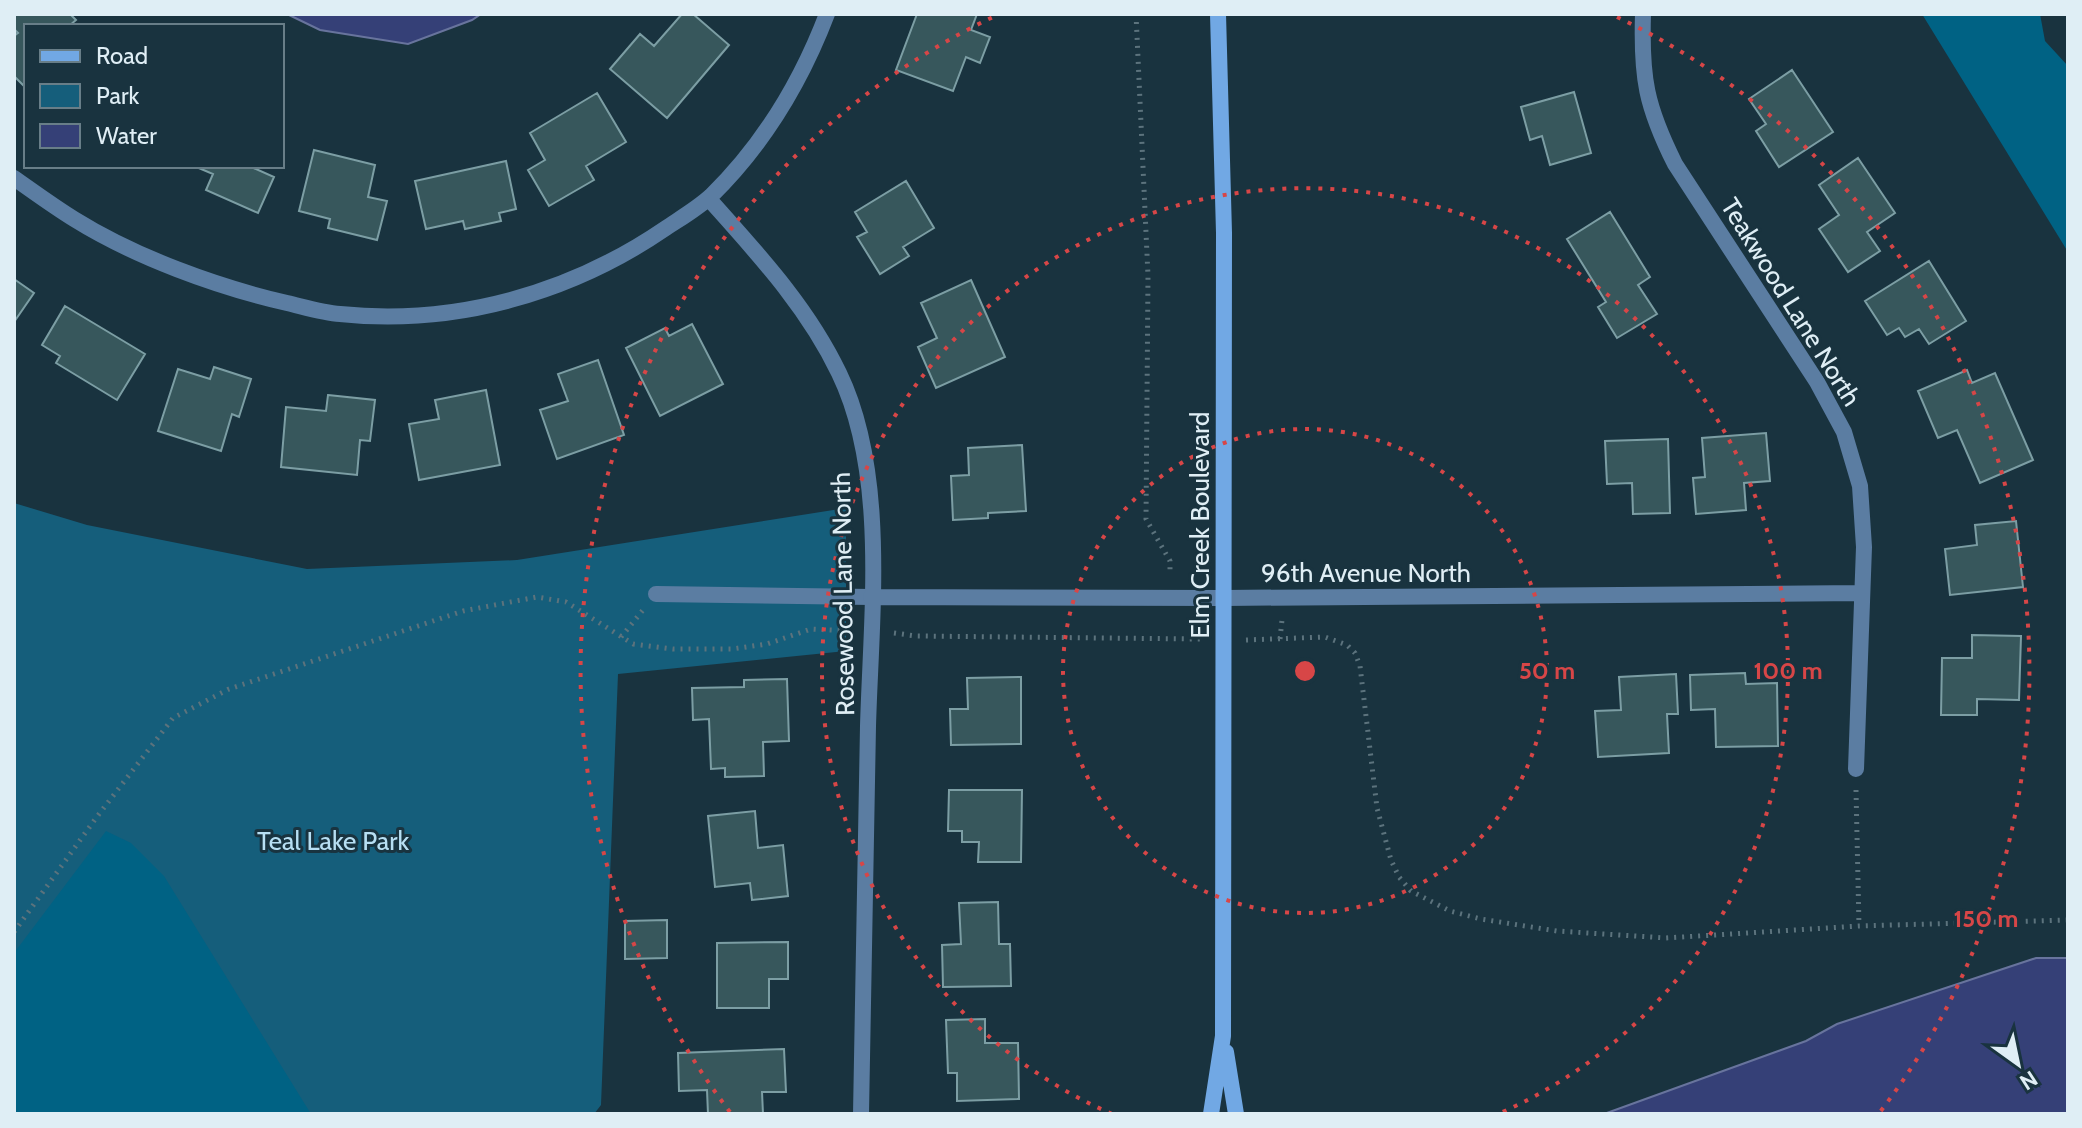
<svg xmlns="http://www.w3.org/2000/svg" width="2082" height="1128" font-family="Cabin,sans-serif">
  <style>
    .green { fill: #155e7b }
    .forest { fill: #006284 }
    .water { fill: #354077; stroke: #68749d; stroke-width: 2 }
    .building { fill: #37575c; stroke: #7c9ea4; stroke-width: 2 }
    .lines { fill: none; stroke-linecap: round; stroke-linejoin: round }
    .path { stroke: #5c737d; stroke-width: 5; stroke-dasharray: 2 6; stroke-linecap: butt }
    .service { stroke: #5b7da2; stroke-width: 16 }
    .minor { stroke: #5b7da2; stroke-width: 16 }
    .secondary { stroke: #71a8e4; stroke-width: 16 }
    .ring { fill: none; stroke: #d74647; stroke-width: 4; stroke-dasharray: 4 8 }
    .labels { text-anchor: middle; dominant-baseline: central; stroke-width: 6; stroke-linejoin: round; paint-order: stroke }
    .street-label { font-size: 26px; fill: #dfeef5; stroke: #19333f }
    .park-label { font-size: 26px; fill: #b7dff3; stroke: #19333f }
    .centre { fill: #d74647; stroke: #19333f; stroke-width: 4 }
    .ring-label { font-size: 24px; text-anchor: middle; font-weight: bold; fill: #d74647; stroke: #19333f; stroke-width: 6; stroke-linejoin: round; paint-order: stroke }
  </style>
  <rect width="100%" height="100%" fill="#19333f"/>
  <!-- green -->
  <path class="green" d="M14,503L87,525L307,569L517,560L846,508V651L618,674L601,1105L594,1114H14Z"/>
  <!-- forest -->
  <path class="forest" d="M1922,14H2040L2045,41L2068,66V252Z
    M106,831L131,843L164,876L311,1114H14V953Z"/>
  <!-- water -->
  <path class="water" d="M287,14H481L472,20L408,44L320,30Z
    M2036,958H2068V1114H1604L1806,1041L1837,1024Z"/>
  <!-- building -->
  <path class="building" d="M14,14H70L76,20L69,26H26V88L14,76V36L18,33L14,29Z
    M682,14H693L729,45L667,118L610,69L640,34L654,46Z
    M917,14H977L971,30L990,37L980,63L966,57L953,91L896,70Z
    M1792,70L1833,132L1779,167L1756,131L1766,124L1749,99Z
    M1574,92L1591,153L1550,165L1542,136L1530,140L1521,107Z
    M597,93L626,142L586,166L594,180L549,206L528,170L545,160L530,133Z
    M314,150L375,165L368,197L387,201L377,240L328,228L330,219L299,211Z
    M1858,158L1895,213L1867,232L1880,251L1848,272L1819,229L1839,215L1819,185Z
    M506,161L516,209L499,213L501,221L465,229L463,221L426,229L415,181Z
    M194,166H249L274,177L258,213L206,190L213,174Z
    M906,181L934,228L903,247L909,256L880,274L857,237L867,232L855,212Z
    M1610,212L1650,277L1638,285L1657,314L1617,338L1598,307L1606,302L1567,239Z
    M1929,261L1966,321L1929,344L1919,329L1905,337L1899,328L1887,335L1865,301Z
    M14,279L34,293L14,322Z
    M971,280L1005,357L936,388L918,347L937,338L921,303Z
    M65,306L145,354L117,400L56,363L60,356L42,345Z
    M692,324L723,384L660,416L626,348L665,328L669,336Z
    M598,360L624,435L557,459L540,410L568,401L558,374Z
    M214,367L251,379L239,417L232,414L221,451L158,431L178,369L210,379Z
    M1967,370L1972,383L1995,373L2033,460L1980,483L1957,430L1938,438L1918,391Z
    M486,390L500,465L419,480L409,424L439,419L435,400Z
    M328,395L375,400L370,441L360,440L357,475L281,467L286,407L326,411Z
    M1766,433L1770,481L1744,483L1746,510L1696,514L1693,478L1705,477L1702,438Z
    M1668,439L1670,513L1633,514L1632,483L1607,484L1605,441Z
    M1022,445L1026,511L988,513V518L953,520L951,476L969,475L968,448Z
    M2016,521L2023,587L1950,595L1945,549L1977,545L1975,525Z
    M1972,635L2021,636L2019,700L1977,699V715H1941L1942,658H1972Z
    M1745,673L1746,684L1777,683L1778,746L1716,747L1715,709L1691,710L1690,675Z
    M1676,674L1678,714H1667L1669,753L1598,757L1595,711L1621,710L1619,677Z
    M1021,677V744L951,745L950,709H968L967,678Z
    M787,679L789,741L763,742L764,776L725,777V768L711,769L709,719L693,720L692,688L744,687V680Z
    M949,790H1022L1021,862H978L979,842H962V831H948Z
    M755,811L758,848L783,845L788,896L752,900L750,883L715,887L708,816Z
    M998,902L999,944H1010L1011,986L943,987L942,945L961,944L959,903Z
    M667,920V958L625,959V921Z
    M788,942V979H769V1008H717V943Z
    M985,1019V1043H1018L1019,1099L957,1101V1073H948L946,1020Z
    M784,1049L786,1092H762L763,1114H708L707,1090L679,1091L678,1053Z"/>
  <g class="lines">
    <!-- path -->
    <path class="path" d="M1136,14L1148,276L1146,519L1170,561V574
      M894,633L916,636L1200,639
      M621,637L643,610
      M1280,639L1282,620
      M1246,640L1325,637L1347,645L1355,653L1360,666L1377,808L1391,860L1399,877L1411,891L1450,911L1481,919L1557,931L1666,938L1859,926L2068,920
      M1856,790L1859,926
      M14,932L96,818L173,718L229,689L463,611L537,597L566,602L633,644L673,649H732L767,644L811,629L848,631"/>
    <!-- service -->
    <path class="service" d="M656,594L871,597"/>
    <!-- minor -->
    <path class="minor" d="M1643,14C1641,78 1646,106 1675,164L1817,382L1844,432L1860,486L1864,547L1856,769
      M14,178C34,192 53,206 74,219C135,257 217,287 287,303C304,307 323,313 340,314C456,326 571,293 666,228C681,218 698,208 711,196C763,145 801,82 827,14
      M709,199C757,253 807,306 839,373C888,474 871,616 868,726C866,855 863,985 861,1114
      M871,597L1224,598L1861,593"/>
    <!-- secondary -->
    <path class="secondary" d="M1226,1052L1236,1114
      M1211,1114L1223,1036L1224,233L1218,14"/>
  </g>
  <!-- distance rings -->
  <g class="ring">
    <circle cx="1305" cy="671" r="242"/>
    <path d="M1112 1114A483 483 0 1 1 1498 1114"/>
    <path d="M730 1112A725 725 0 0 1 993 17M1617 17A725 725 0 0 1 1880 1112"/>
  </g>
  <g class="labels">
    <!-- street labels -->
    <g class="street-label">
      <text transform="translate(1791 302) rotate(58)">Teakwood Lane North</text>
      <text transform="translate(1200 525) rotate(-90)">Elm Creek Boulevard</text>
      <text x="1366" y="573">96th Avenue North</text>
      <text transform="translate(843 594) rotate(-91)">Rosewood Lane North</text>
    </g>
    <!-- park labels -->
    <g class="park-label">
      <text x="333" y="841">Teal Lake Park</text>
    </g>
  </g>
  <circle cx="1305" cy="671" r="12" class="centre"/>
  <g class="ring-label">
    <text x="1547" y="679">50 m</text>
    <text x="1788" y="679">100 m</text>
    <text x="1986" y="927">150 m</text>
  </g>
  <!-- border -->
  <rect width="2082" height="1128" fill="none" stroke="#dfeef5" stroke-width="32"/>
  <!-- legend -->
  <rect x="24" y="24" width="260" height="144" fill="#19333f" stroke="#687e88" stroke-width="2"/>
  <rect x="40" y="50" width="40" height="12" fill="#71a8e4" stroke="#687e88" stroke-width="2"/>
  <text x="96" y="64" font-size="24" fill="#dfeef5">Road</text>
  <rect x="40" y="84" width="40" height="24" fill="#155e7b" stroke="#687e88" stroke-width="2"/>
  <text x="96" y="104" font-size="24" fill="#dfeef5">Park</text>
  <rect x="40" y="124" width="40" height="24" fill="#354077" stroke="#687e88" stroke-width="2"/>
  <text x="96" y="144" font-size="24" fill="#dfeef5">Water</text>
  <!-- north arrow -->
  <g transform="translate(2018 1064) rotate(147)" stroke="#19333f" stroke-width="6" paint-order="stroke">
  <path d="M0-6L14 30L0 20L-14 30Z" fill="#dfeef5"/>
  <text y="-12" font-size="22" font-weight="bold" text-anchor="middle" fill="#dfeef5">N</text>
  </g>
</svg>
